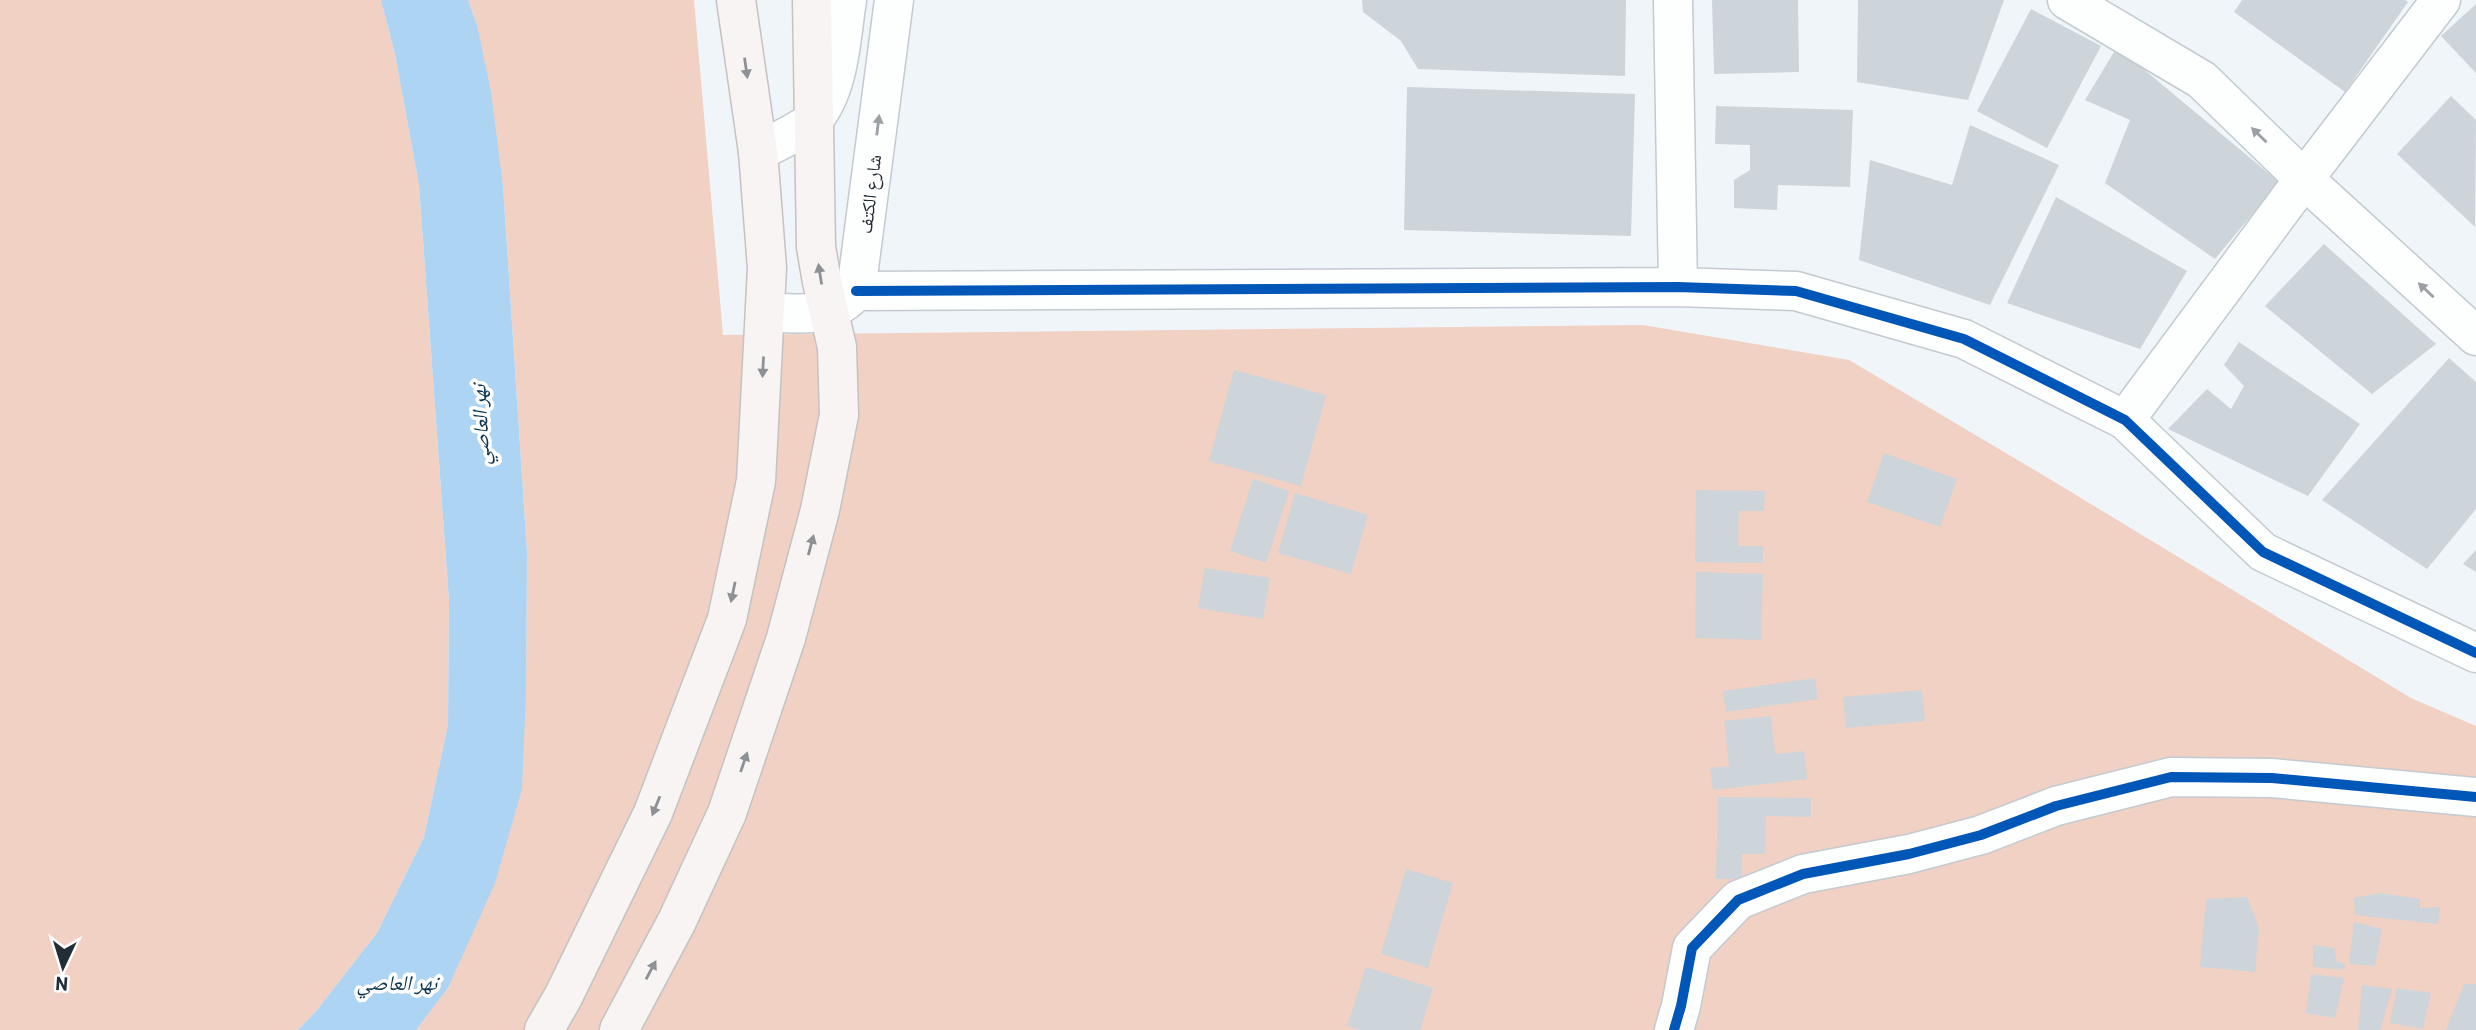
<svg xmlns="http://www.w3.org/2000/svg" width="2476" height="1030" font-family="Barlow,'Noto Naskh Arabic',sans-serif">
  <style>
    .forest { fill: #f1d1c4 }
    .water { fill: #add4f3 }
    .building { fill: #cdd4da }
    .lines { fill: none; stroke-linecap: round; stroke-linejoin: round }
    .minor-casing { stroke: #c3cad0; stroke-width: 41 }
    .major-casing { stroke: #c5c2c2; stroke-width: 41 }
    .minor { stroke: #fdfefe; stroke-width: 38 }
    .major { stroke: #f7f4f3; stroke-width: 38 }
    .cycleway-casing { stroke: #fff; stroke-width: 15 }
    .cycleway { stroke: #0057b8; stroke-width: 10 }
    .oneway { fill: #8d9094 }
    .oneway2 { fill: #9ba0a4 }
    .labels { text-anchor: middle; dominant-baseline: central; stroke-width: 7; stroke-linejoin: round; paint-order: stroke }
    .street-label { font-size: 19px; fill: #232d35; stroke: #fff }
    .water-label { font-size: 21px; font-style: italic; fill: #0c3652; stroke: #fff }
  </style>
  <rect width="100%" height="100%" fill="#f0f5fa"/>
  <!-- forest -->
  <path class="forest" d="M0,0H381L395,54L419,185L449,600L448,725L424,837L377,933L317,1010L298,1030H0Z
    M468,0H694L723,335L1643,325L1849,360L2038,472L2411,698L2476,726V1030H416L448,988L526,693L527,553L503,186L477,25Z"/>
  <!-- water -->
  <path class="water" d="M381,0H468L477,25L491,92L503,186L527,553L526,693L522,789L495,883L448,988L416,1030H298L317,1010L377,933L424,837L448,725L449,600L419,185L395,54Z"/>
  <!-- building -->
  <path class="building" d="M1362,0H1626L1625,76L1418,69L1401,41L1363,12Z
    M1712,0H1798L1799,72L1714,74Z
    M1858,0H2004L1968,100L1857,82Z
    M2242,0H2405L2408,2L2345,92L2234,12Z
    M2476,4V73L2441,36Z
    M2031,9L2101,46L2047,148L1977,111Z
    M2117,47L2279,182L2215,259L2105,183L2130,120L2085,100Z
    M1407,87L1635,94L1631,236L1404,230Z
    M2451,96L2476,120L2475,227L2397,154Z
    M1716,106L1853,110L1850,187L1778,185L1777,210L1734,208V180L1750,170V145L1715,144Z
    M1970,125L2059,165L1990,305L1859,260L1870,160L1952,185Z
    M2056,197L2187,271L2140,349L2007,303Z
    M2324,244L2436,344L2372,394L2265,306Z
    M2239,342L2360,424L2308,496L2168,429L2207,389L2231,409L2244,386L2224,365Z
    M2449,358L2476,382V509L2427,569L2322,500Z
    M1234,370L1326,395L1301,486L1209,461Z
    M1884,453L1957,479L1940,527L1867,502Z
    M1253,479L1289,491L1266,563L1230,551Z
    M1696,490L1765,491L1764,511H1739L1738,546H1763V563L1695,562Z
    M1295,493L1368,515L1351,574L1278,553Z
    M2476,550V572L2463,564Z
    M1205,568L1270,578L1263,619L1198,608Z
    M1696,572L1763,574L1761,640L1695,638Z
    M1815,678L1818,699L1726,712L1723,691Z
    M1922,690L1925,721L1846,728L1843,697Z
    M1771,716L1775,754L1804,751L1807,779L1713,790L1710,768L1729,766L1724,721Z
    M1718,797L1811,798V817L1766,816L1765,854H1742L1741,879H1716Z
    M1406,869L1453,883L1428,968L1381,954Z
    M2380,893L2420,899V908L2440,907L2438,924L2355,915L2354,898Z
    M2247,897L2259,928L2255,972L2200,967L2206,899Z
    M2354,922L2382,929L2375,966L2349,964Z
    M2313,945L2334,948L2337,962L2345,963L2344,970L2313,967Z
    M1366,967L1433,988L1420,1030H1360L1347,1026Z
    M2311,974L2344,978L2335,1018L2306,1013Z
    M2464,984H2476V1030H2446Z
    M2362,985L2392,989L2380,1030H2358Z
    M2397,988L2431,993L2423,1029L2390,1023Z"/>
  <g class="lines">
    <defs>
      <path id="minor" d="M1673,0L1678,287
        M2067,0L2202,80L2304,179L2476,336
        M758,152C772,144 805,129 814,119C840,88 841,38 847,0
        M856,291L1678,287L1796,291L1964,339L2125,420L2263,552L2476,653
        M767,313C804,312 829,321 856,291L894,0
        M2125,420L2304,179L2441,0
        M1674,1030L1681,1006L1692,948L1738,900L1803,874L1909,854L1981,835L2056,806L2171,777L2272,778L2476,797"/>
      <path id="major" d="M544,1030L563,997L653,813L727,619L756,481L767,268L758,152L736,0
        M619,1030L677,921L727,813L786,638L820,510L839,415L837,347L822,282L816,247L812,0"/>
    </defs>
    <!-- minor casing -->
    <use href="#minor" class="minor-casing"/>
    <!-- major casing -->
    <use href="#major" class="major-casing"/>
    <!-- minor -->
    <use href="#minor" class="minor"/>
    <!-- major -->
    <use href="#major" class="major"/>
    <defs>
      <path id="cycleway" d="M856,291L1678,287L1796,291L1964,339L2125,420L2263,552L2476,653
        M1674,1030L1681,1006L1692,948L1738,900L1803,874L1909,854L1981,835L2056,806L2171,777L2272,778L2476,797"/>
    </defs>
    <!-- cycleway casing -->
    <use href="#cycleway" class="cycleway-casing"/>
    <!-- cycleway -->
    <use href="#cycleway" class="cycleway"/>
  </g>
  <!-- one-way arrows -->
  <defs><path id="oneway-solid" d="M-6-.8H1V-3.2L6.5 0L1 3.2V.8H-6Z" transform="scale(1.75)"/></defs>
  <g class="oneway">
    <use href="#oneway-solid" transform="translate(746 68) rotate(82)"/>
    <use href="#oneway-solid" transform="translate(820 274) rotate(-99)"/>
    <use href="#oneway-solid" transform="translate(763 367) rotate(93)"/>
    <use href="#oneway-solid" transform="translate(811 545) rotate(-75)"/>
    <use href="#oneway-solid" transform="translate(733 592) rotate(102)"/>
    <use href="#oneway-solid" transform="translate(744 762) rotate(-71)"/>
    <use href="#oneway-solid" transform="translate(656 806) rotate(112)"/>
    <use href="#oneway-solid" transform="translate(651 970) rotate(-62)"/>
  </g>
  <g class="oneway2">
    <use href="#oneway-solid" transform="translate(878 125) rotate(-83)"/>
    <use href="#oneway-solid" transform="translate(2259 135) rotate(-136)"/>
    <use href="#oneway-solid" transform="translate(2426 290) rotate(-137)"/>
  </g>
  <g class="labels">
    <!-- street labels -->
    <g class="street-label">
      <text transform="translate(869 194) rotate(-83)">شارع الكتف</text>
    </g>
    <!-- water labels -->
    <g class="water-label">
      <text transform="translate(479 425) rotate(-93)">نهر العاصي</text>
      <text x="397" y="981">نهر العاصي</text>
    </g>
  </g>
  <!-- north arrow -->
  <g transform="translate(63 967) rotate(184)" stroke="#ffffff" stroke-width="5" paint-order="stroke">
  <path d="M0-5L12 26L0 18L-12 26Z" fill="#232d35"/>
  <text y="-10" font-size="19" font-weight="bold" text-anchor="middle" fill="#232d35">N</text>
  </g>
</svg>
